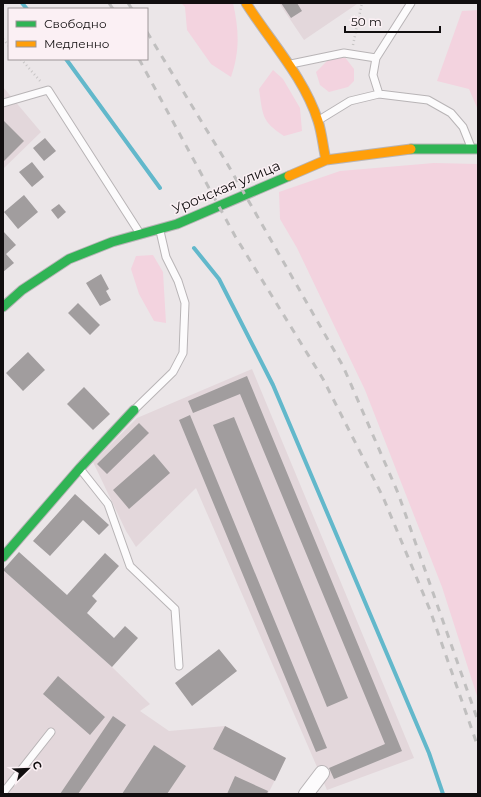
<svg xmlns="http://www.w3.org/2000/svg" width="481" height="797" font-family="Montserrat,sans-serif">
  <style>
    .built { fill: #e3d7db }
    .green { fill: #f3d3df }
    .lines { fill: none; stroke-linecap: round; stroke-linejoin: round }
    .stream { stroke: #62b8cb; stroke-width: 4 }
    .building { fill: #a19d9e }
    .lane-casing { stroke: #b8b4b6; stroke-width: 9 }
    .street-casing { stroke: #b8b4b6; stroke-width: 16 }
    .fast-casing { stroke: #b8b4b6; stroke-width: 11 }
    .slow-casing { stroke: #b8b4b6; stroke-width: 11 }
    .path { stroke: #c7c5c5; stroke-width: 2.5; stroke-dasharray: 1 3; stroke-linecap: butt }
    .lane { stroke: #fcfbfc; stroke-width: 7 }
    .street { stroke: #fcfbfc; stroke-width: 14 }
    .fast { stroke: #30b455; stroke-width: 9 }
    .slow { stroke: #ff9f0a; stroke-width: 9 }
    .rail { stroke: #c0bfbf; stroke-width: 3; stroke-dasharray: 7 7; stroke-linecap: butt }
    .labels { text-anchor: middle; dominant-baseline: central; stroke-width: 3; stroke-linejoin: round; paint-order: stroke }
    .street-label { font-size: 14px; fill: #110e0f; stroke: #fbf0f4 }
  </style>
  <rect width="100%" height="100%" fill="#ebe6e8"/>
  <!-- built -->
  <path class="built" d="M279,3H356L357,4L304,40Z
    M3,87L41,132L3,169Z
    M252,369L414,758L327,790L196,488L136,547L126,531L93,462L137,418Z
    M3,570L112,667L150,704L140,711L169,731L225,726L286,758L268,794H3Z"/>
  <!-- green -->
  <path class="green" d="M181,3H233C239,30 240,51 231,77L211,64L187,30L185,7Z
    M478,10V110L469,89L437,81L462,11Z
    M344,56L354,69V81L348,87L329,92L320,85L316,72L330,58Z
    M273,70L283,79L300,108L302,131L284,136C261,121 263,115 259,89Z
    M434,163L478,164V699L442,587L365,390L297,248L280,219L279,192L340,171Z
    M153,255L163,272L166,323L154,321L139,294L131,269L136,256Z"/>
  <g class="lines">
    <!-- stream -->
    <path class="stream" d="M22,3L27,9
      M66,59L160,188
      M194,248L219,279L273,385L429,753L443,794"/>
  </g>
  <!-- building -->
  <path class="building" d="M281,3H297L302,11L291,18Z
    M3,120L24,141L3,162Z
    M45,138L56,151L44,161L33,148Z
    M32,162L44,177L32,187L19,172Z
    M24,195L38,212L18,229L4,212Z
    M59,204L66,212L58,219L51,210Z
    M3,231L16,245L6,254L14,263L3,272Z
    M101,274L109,289L106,291L111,300L100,306L86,283Z
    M78,303L100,325L90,335L68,313Z
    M28,352L45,370L23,391L6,373Z
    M247,376L402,751L334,779L329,768L385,744L240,394L193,413L188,401Z
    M84,387L110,414L93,430L67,404Z
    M190,415L327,748L316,752L179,420Z
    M234,417L348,698L327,707L213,425Z
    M139,423L149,433L107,474L97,464Z
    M154,454L170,473L129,509L113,490Z
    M75,494L109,525L99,535L83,520L50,556L33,541Z
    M19,552L67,595L105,553L119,566L92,596L97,601L87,613L114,638L125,626L138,638L112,667L3,570Z
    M219,649L237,671L192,706L175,683Z
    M58,676L105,717L90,735L43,694Z
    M113,716L126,725L78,794H60Z
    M225,726L286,758L275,781L213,749Z
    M154,745L186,766L167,794H122Z
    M235,776L268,791L267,794H227Z"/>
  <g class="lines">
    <defs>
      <path id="lane" d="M291,64L344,53L376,58
        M379,94L373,75L376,58L411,3
        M3,103L48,90L139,232
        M319,120L350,101L379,94L428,100L451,113L463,127L471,147
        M135,409L173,372L183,353L185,303L178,281L166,257L160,231
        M81,470L108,504L130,566L175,609L179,666
        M3,793L51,732"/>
      <path id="street" d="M306,794L322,773"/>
      <path id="fast" d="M411,149H478
        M3,307L22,290L69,259L112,242L177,224L289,176
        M3,557L80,468L134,410"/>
      <path id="slow" d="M246,3C270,41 304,77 318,121C322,133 323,147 326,160
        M289,176L326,160L411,149"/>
    </defs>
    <!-- lane casing -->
    <use href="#lane" class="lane-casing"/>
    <!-- street casing -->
    <use href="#street" class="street-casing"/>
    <!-- fast casing -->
    <use href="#fast" class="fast-casing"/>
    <!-- slow casing -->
    <use href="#slow" class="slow-casing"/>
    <!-- path -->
    <path class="path" d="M3,39L9,46
      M353,45L362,3
      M21,59L41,82"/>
    <!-- lane -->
    <use href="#lane" class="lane"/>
    <!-- street -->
    <use href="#street" class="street"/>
    <!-- fast -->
    <use href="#fast" class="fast"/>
    <!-- slow -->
    <use href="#slow" class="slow"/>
    <!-- rail -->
    <path class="rail" d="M109,3L113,9
      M128,3L132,9
      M147,32L228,165L343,366L398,493L478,721
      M139,59L235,236L323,379L383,497L430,610L478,747"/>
  </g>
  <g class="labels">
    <!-- street labels -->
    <g class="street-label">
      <text transform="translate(226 187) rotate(-23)">Урочская улица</text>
    </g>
  </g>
  <!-- border -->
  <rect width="481" height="797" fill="none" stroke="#110e0f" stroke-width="8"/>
  <!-- legend -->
  <rect x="8" y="8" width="140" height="52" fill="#fbf0f4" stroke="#9d9698"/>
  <rect x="16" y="21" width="20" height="6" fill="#30b455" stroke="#9d9698"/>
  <text x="44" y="28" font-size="12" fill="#110e0f">Свободно</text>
  <rect x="16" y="41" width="20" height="6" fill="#ff9f0a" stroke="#9d9698"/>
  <text x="44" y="48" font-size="12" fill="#110e0f">Медленно</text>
  <!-- north arrow -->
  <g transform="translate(28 769) rotate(67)" stroke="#fbf0f4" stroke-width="3" paint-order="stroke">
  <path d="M0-3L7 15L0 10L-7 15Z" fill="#110e0f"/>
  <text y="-6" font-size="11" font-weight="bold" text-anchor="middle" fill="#110e0f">С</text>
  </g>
  <!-- scale -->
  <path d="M345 26v6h95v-6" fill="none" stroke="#110e0f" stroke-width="2"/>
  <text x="351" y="26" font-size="12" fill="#110e0f" stroke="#fbf0f4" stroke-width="3" paint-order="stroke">50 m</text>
</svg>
